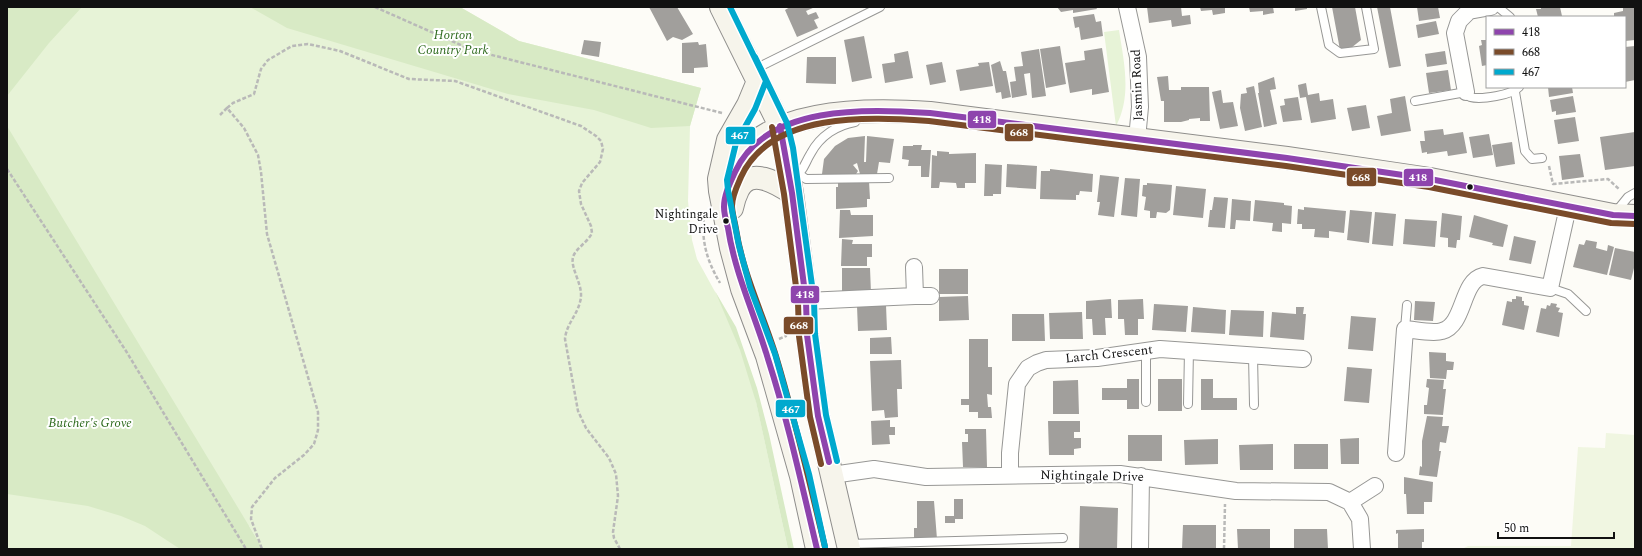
<svg xmlns="http://www.w3.org/2000/svg" width="1642" height="556" font-family="Spectral,serif">
  <style>
    .green { fill: #e7f3d7 }
    .forest { fill: #d8eac5 }
    .pitch { fill: #f0f6e1 }
    .building { fill: #a19f9c }
    .lines { fill: none; stroke-linecap: round; stroke-linejoin: round }
    .lane-casing { stroke: #979795; stroke-width: 10 }
    .street-casing { stroke: #979795; stroke-width: 18 }
    .secondary-casing { stroke: #8e8d8b; stroke-width: 24 }
    .path { stroke: #b9b9b8; stroke-width: 2.5; stroke-dasharray: 4 2; stroke-linecap: butt }
    .lane { stroke: #fffffe; stroke-width: 8 }
    .street { stroke: #fffffe; stroke-width: 16 }
    .secondary { stroke: #f6f4eb; stroke-width: 22 }
    .bus-1-casing { stroke: #fff; stroke-width: 9 }
    .bus-2-casing { stroke: #fff; stroke-width: 9 }
    .bus-3-casing { stroke: #fff; stroke-width: 9 }
    .bus-1 { stroke: #8e44ad; stroke-width: 6 }
    .bus-2 { stroke: #7a4b2a; stroke-width: 6 }
    .bus-3 { stroke: #00a9ce; stroke-width: 6 }
    .bus-dot { fill: #111; stroke: #fff; stroke-width: 1.5 }
    .labels { text-anchor: middle; dominant-baseline: central; stroke-width: 4; stroke-linejoin: round; paint-order: stroke }
    .bus-label { font-size: 12px; fill: #111; stroke: #fff; text-anchor: end }
    .park-label { font-size: 13px; font-style: italic; fill: #2f6b1f; stroke: #fff }
    .street-label { font-size: 13px; fill: #111; stroke: #fff }
    .line-badge { stroke: #fff; stroke-width: 1.5 }
    .badge-label { font-size: 11px; text-anchor: middle; font-weight: bold; fill: #fff }
  </style>
  <rect width="100%" height="100%" fill="#fdfcf7"/>
  <!-- green -->
  <path class="green" d="M7,7H460L519,41L701,88L690,126L688,201L692,240L697,259L730,319L752,383L788,549H263L249,526L175,545L180,549H7Z
    M1119,30C1124,62 1132,96 1116,126L1104,32Z"/>
  <!-- forest -->
  <path class="forest" d="M7,7H82L49,43L7,96Z
    M250,7H460L519,41L701,88L690,126L651,128L594,110L508,94L287,28Z
    M7,126L263,549H180L145,526L121,516L88,506L7,494Z
    M715,291L736,327L757,388L769,434L794,549H788L756,402L740,350Z"/>
  <!-- pitch -->
  <path class="pitch" d="M1606,433L1635,435V549H1462L1468,546H1571L1578,447L1605,448Z"/>
  <!-- building -->
  <path class="building" d="M649,7H677L693,34L682,40L673,37L667,41Z
    M790,7H815L806,11L808,15L816,12L819,18L814,20L818,28L797,37L785,10Z
    M1057,7H1096L1097,9L1073,13V10L1061,12Z
    M1147,7H1181L1182,16L1190,15L1191,24L1172,27L1171,20L1149,23Z
    M1200,7H1225V13L1213,15L1212,10L1201,11Z
    M1249,7H1273L1274,13L1263,15V11L1250,12Z
    M1295,7H1307V9L1295,11Z
    M1332,7H1355L1361,40L1351,48L1340,50Z
    M1377,7H1390L1401,66L1389,68Z
    M1417,7H1438L1440,18L1419,21Z
    M1541,7H1560L1562,16L1538,17L1536,9H1541Z
    M1635,7V40L1625,41V17H1614V13L1623,11V8Z
    M1094,14L1096,22L1101,21L1103,36L1081,40L1079,27L1075,28L1073,17Z
    M1436,21L1439,34L1418,38L1416,25Z
    M864,36L872,78L852,82L844,40Z
    M584,40L601,42L599,57L581,54Z
    M1481,40H1487V65L1482,66L1479,46L1482,45Z
    M698,42L699,45L706,44L708,67L694,68V73H682V43Z
    M1060,46L1066,84L1046,88L1040,49Z
    M1635,46V80L1625,82V47Z
    M1102,48L1109,92L1092,95V89L1070,93L1065,63L1085,60L1084,51Z
    M1039,49L1046,96L1032,98L1030,73L1024,74L1027,95L1012,98L1010,82L1016,81L1014,67L1023,66L1021,52Z
    M908,51L913,78L885,83L882,64L895,62L894,54Z
    M1445,51L1447,64L1427,67L1425,54Z
    M807,57H836V84L806,83Z
    M1000,61L1003,71H1006L1011,97L1002,99L1001,92L996,93L991,65Z
    M942,62L946,82L930,85L926,65Z
    M989,62L993,86L960,91L956,70L979,66L978,63Z
    M1448,70L1451,90L1429,93L1426,73Z
    M1168,76L1169,90H1181V87H1209L1210,121H1200V118L1189,119V120L1181,122H1164V101H1161L1157,77Z
    M1274,77L1276,89L1270,90L1277,124L1264,127L1258,93H1259L1258,83Z
    M1306,83L1308,95L1319,93L1320,101L1333,99L1336,119L1311,123L1306,97L1300,98L1298,85Z
    M1254,86L1262,127L1245,131L1240,108L1241,94L1247,93L1246,88Z
    M1548,87H1572L1573,93L1549,97Z
    M1221,90L1223,103L1233,102L1238,126L1220,129L1212,92Z
    M1405,96L1411,131L1381,136L1377,116L1392,113L1390,99Z
    M1573,96L1576,112L1556,115V111L1552,112L1550,100Z
    M1298,97L1302,120L1283,122L1280,106L1285,105L1284,99Z
    M1366,105L1370,128L1352,131L1347,108Z
    M1575,117L1579,141L1558,144L1554,120Z
    M1443,129L1444,135L1463,132L1467,153L1448,156L1447,151L1427,154V152L1422,153L1420,141H1425L1424,131Z
    M1635,132V166L1605,170L1600,137Z
    M1489,134L1493,155L1473,158L1469,137Z
    M865,136L864,162H866L867,136L894,139L890,163L879,162L877,174H860L857,163L853,165L858,171L856,174H822L824,159L835,146L848,138Z
    M1512,142L1515,164L1496,167L1492,145Z
    M913,145H922L921,150H931L929,177H921V166H908L909,160L902,159L903,146H913Z
    M937,151L949,152V154L976,153V183H965V188H957L956,183L940,182L939,188H931L932,155L937,156Z
    M1580,154L1584,177L1562,180L1559,156Z
    M985,164L1002,165L1001,194H993V196H984Z
    M1007,164L1037,166L1036,189L1006,187Z
    M1050,169L1093,174L1092,192L1080,191L1079,195H1076V200L1040,199L1041,171H1050Z
    M1100,175L1119,177L1114,217L1098,215L1100,202H1097Z
    M1125,178L1140,179L1137,217L1121,215Z
    M869,181L870,199H867V207L836,209V187H838V182Z
    M1147,183L1172,185L1170,210L1166,213L1157,212L1156,218H1150V211L1144,210L1146,197L1142,196L1143,185H1147Z
    M1176,186L1206,189L1203,218L1173,215Z
    M1214,197L1228,198L1225,228L1208,227L1210,210H1212Z
    M1232,199L1251,201L1250,221L1236,220L1235,229H1230Z
    M1255,200L1284,203V205L1292,206L1291,224L1282,223V232L1272,231L1273,223L1253,221Z
    M1304,207L1346,211L1344,233L1329,231V238L1314,237L1315,229H1302V224H1297L1298,209L1304,210Z
    M840,210H850L851,215H873V236L839,238Z
    M1350,210L1372,212L1369,243L1347,240Z
    M1375,212L1396,214L1393,246L1372,244Z
    M1442,213L1462,216L1460,240H1457L1456,248L1448,247V238L1440,237Z
    M1474,215L1508,225L1503,247L1492,245L1493,243L1469,237Z
    M1405,219L1437,221L1435,247L1403,244Z
    M1514,236L1536,241L1531,264L1509,260Z
    M842,239L853,240L852,244H872V257H867V266H841Z
    M1586,240L1597,242L1596,248L1607,251L1608,245L1614,247L1607,275L1573,267L1579,244L1584,245Z
    M1615,248L1635,252V264L1631,280L1609,275Z
    M842,268H870L871,293L842,294Z
    M939,269H968V294H939Z
    M968,296L969,320L939,321V297Z
    M1516,296L1522,297V301H1524V305L1529,306L1524,330L1502,325L1507,301L1512,302V299H1516Z
    M1111,299L1112,318H1105L1106,335H1093L1092,319H1086V301Z
    M1143,299L1144,319H1138V335H1125L1124,319H1118V300Z
    M1415,301L1435,302L1433,321L1414,320Z
    M1551,303L1557,304L1556,307L1560,308L1558,312L1563,313L1559,337L1536,332L1541,308L1546,309L1547,305L1550,306Z
    M1154,304L1188,306L1186,332L1152,330Z
    M886,305L887,330L858,331L857,306Z
    M1193,307L1226,310L1225,334L1191,332Z
    M1296,307H1304L1303,314H1306L1304,340L1270,337L1272,312L1296,314Z
    M1231,310L1264,311L1263,337L1229,335Z
    M1082,312L1083,339H1050L1049,313Z
    M1012,314H1044L1045,341H1012Z
    M1351,316L1376,318L1373,351L1348,349Z
    M891,337L892,354H870V338Z
    M969,339H988V367H992V395L987,394L988,407H991L992,418H978V412H969V405H961V399H969Z
    M1429,352L1446,353V361L1454,362L1453,370H1447L1446,379L1430,378Z
    M901,360L902,389H897L898,417L885,418L884,410L872,411L870,361Z
    M1347,367L1372,369L1369,403L1344,401Z
    M1127,379H1139V409H1127V400H1102V388H1127Z
    M1158,379H1182V411H1158Z
    M1201,379H1213V398H1237V410H1201Z
    M1427,379L1444,380L1443,389H1446L1443,415L1424,414V405H1427L1429,388L1426,387Z
    M1078,380L1079,414H1053V381Z
    M1427,416L1443,417L1442,426H1449L1446,443L1440,442L1439,451H1441L1437,477L1419,475L1420,466L1422,467V441Z
    M890,420V427H895V435H889L890,444L872,445L871,421Z
    M1048,421H1080V432H1074V438H1081V448L1074,449V455H1049Z
    M965,429H986L987,467H963L962,442H968V434H965Z
    M1128,435H1162V461H1128Z
    M1359,438V464H1341L1340,439Z
    M1218,439V464L1185,465L1184,440Z
    M1273,444V470H1240L1239,445Z
    M1294,444H1328V469H1294Z
    M1404,477L1433,482L1432,502H1424V514H1407L1406,494H1404Z
    M954,499H963V519H955V523H945V516H954Z
    M917,501H934L937,539H914V528H917Z
    M1080,506L1118,508L1117,549H1079Z
    M1183,525H1216V549H1182Z
    M1237,529H1270V549H1238Z
    M1294,529H1327L1328,549H1294Z
    M1424,529V542H1422V549H1398V533L1396,534V530Z"/>
  <g class="lines">
    <defs>
      <path id="lane" d="M1321,7L1329,45L1340,53L1374,49L1366,7
        M1498,7L1510,17
        M753,70L880,7
        M1515,92L1525,151L1532,159L1542,158
        M1415,101L1466,92L1470,97C1481,100 1512,95 1519,87
        M799,174L806,179L889,178
        M791,180C805,170 803,166 811,153C820,136 837,125 855,122
        M1615,213L1628,197L1635,193
        M1550,288L1568,294L1586,311
        M1405,329L1407,305
        M1146,351V402
        M1253,355L1254,405
        M1188,404L1189,350
        M848,544L1063,538"/>
      <path id="street" d="M1127,7L1138,57L1140,107L1137,139
        M1466,92L1455,33L1459,21L1469,11L1491,7
        M914,267L915,296
        M806,301L915,296H931
        M1396,453L1405,329C1416,330 1433,334 1442,331C1465,325 1461,281 1483,276L1550,288L1568,207
        M832,475L874,469L926,477L1120,474L1236,491L1329,492L1350,502
        M1010,475V453L1017,384L1028,368L1037,363L1046,360L1097,358L1160,349L1303,359
        M1350,502L1360,519L1362,549
        M1350,502L1375,486
        M1140,549L1141,476"/>
      <path id="secondary" d="M721,7L780,126L792,193L806,301L807,335L818,416L849,549
        M758,81L748,105L728,140L719,179L720,191L731,248L742,289L767,356L801,476L817,549
        M724,203C728,186 732,167 744,153C782,107 876,109 930,113L1287,158L1430,179L1613,215L1635,216
        M732,208C733,203 735,196 738,190C750,166 777,183 792,193"/>
    </defs>
    <!-- lane casing -->
    <use href="#lane" class="lane-casing"/>
    <!-- street casing -->
    <use href="#street" class="street-casing"/>
    <!-- secondary casing -->
    <use href="#secondary" class="secondary-casing"/>
    <!-- path -->
    <path class="path" d="M375,7L472,50L722,113
      M227,108L233,103L254,94L261,69L268,60L292,46L308,44L340,51L409,79L455,81L581,126L596,136L601,141L603,149L600,162L582,183L579,191L581,204L591,226L592,233C588,242 576,248 573,257C570,270 585,286 580,302C577,315 566,325 565,339L578,411L586,428L609,458L616,474L618,496L613,532L614,538L620,549
      M220,115L227,108L244,128L258,155L261,172L267,234L318,412V430L314,444L304,455L275,478L252,507L251,519L262,549
      M1549,166L1553,184L1608,179L1620,190
      M7,169L126,351L246,549
      M704,212C701,240 706,259 720,283
      M779,339L786,336V320H789
      M1224,549L1225,504"/>
    <!-- lane -->
    <use href="#lane" class="lane"/>
    <!-- street -->
    <use href="#street" class="street"/>
    <!-- secondary -->
    <use href="#secondary" class="secondary"/>
    <defs>
      <path id="bus-1" d="M780,126L792,193L806,301L807,335L818,416L829,462
        M817,549C802,486 788,421 768,359C755,315 735,274 728,228C726,221 724,214 724,207C724,195 730,183 735,172C766,104 867,109 930,113L1287,158L1430,179L1613,215L1635,216"/>
      <path id="bus-2" d="M772,127L784,194L798,302L799,336L810,417L821,464
        M825,547C810,484 795,419 776,356C763,314 743,274 736,229C735,222 732,213 732,206C732,196 737,186 741,177C771,111 869,117 929,121L1286,166L1429,187L1611,223L1635,224"/>
      <path id="bus-3" d="M730,7L766,81L755,109L736,143L727,180L728,190L739,246L750,287L775,354L809,474L825,547
        M755,57L787,123L793,148L814,300L815,334L826,415L837,461"/>
    </defs>
    <!-- bus-1 casing -->
    <use href="#bus-1" class="bus-1-casing"/>
    <!-- bus-2 casing -->
    <use href="#bus-2" class="bus-2-casing"/>
    <!-- bus-3 casing -->
    <use href="#bus-3" class="bus-3-casing"/>
    <!-- bus-1 -->
    <use href="#bus-1" class="bus-1"/>
    <!-- bus-2 -->
    <use href="#bus-2" class="bus-2"/>
    <!-- bus-3 -->
    <use href="#bus-3" class="bus-3"/>
  </g>
  <!-- markers -->
  <g class="bus-dot">
    <circle cx="1470" cy="187" r="3.5"/>
    <circle cx="726" cy="221" r="3.5"/>
  </g>
  <g class="labels">
    <!-- bus labels -->
    <g class="bus-label">
      <text x="718" y="214">Nightingale<tspan x="718" dy="15">Drive</tspan></text>
    </g>
    <!-- park labels -->
    <g class="park-label">
      <text x="453" y="35">Horton<tspan x="453" dy="15">Country Park</tspan></text>
      <text x="90" y="423">Butcher's Grove</text>
    </g>
    <!-- street labels -->
    <g class="street-label">
      <text transform="translate(1137 85) rotate(-92)">Jasmin Road</text>
      <text transform="translate(1109 354) rotate(-6)">Larch Crescent</text>
      <text transform="translate(1092 476) rotate(1)">Nightingale Drive</text>
    </g>
  </g>
  <g class="line-badge">
    <rect x="967" y="110" width="30" height="19" rx="4" fill="#8e44ad"/>
    <rect x="1004" y="123" width="30" height="19" rx="4" fill="#7a4b2a"/>
    <rect x="725" y="126" width="31" height="19" rx="4" fill="#00a9ce"/>
    <rect x="1346" y="167" width="31" height="20" rx="4" fill="#7a4b2a"/>
    <rect x="1403" y="168" width="31" height="19" rx="4" fill="#8e44ad"/>
    <rect x="790" y="285" width="30" height="19" rx="4" fill="#8e44ad"/>
    <rect x="783" y="316" width="31" height="19" rx="4" fill="#7a4b2a"/>
    <rect x="775" y="399" width="31" height="19" rx="4" fill="#00a9ce"/>
  </g>
  <g class="badge-label">
    <text x="982" y="123">418</text>
    <text x="1019" y="136">668</text>
    <text x="740" y="139">467</text>
    <text x="1361" y="181">668</text>
    <text x="1418" y="181">418</text>
    <text x="805" y="298">418</text>
    <text x="799" y="329">668</text>
    <text x="791" y="413">467</text>
  </g>
  <!-- border -->
  <rect width="1642" height="556" fill="none" stroke="#111111" stroke-width="16"/>
  <!-- legend -->
  <rect x="1486" y="16" width="140" height="72" fill="#ffffff" stroke="#a0a0a0"/>
  <rect x="1494" y="29" width="20" height="6" fill="#8e44ad" stroke="#a0a0a0"/>
  <text x="1522" y="36" font-size="12" fill="#111111">418</text>
  <rect x="1494" y="49" width="20" height="6" fill="#7a4b2a" stroke="#a0a0a0"/>
  <text x="1522" y="56" font-size="12" fill="#111111">668</text>
  <rect x="1494" y="69" width="20" height="6" fill="#00a9ce" stroke="#a0a0a0"/>
  <text x="1522" y="76" font-size="12" fill="#111111">467</text>
  <!-- scale -->
  <path d="M1498 532v6h116v-6" fill="none" stroke="#111111" stroke-width="2"/>
  <text x="1504" y="532" font-size="12" fill="#111111" stroke="#ffffff" stroke-width="3" paint-order="stroke">50 m</text>
</svg>
